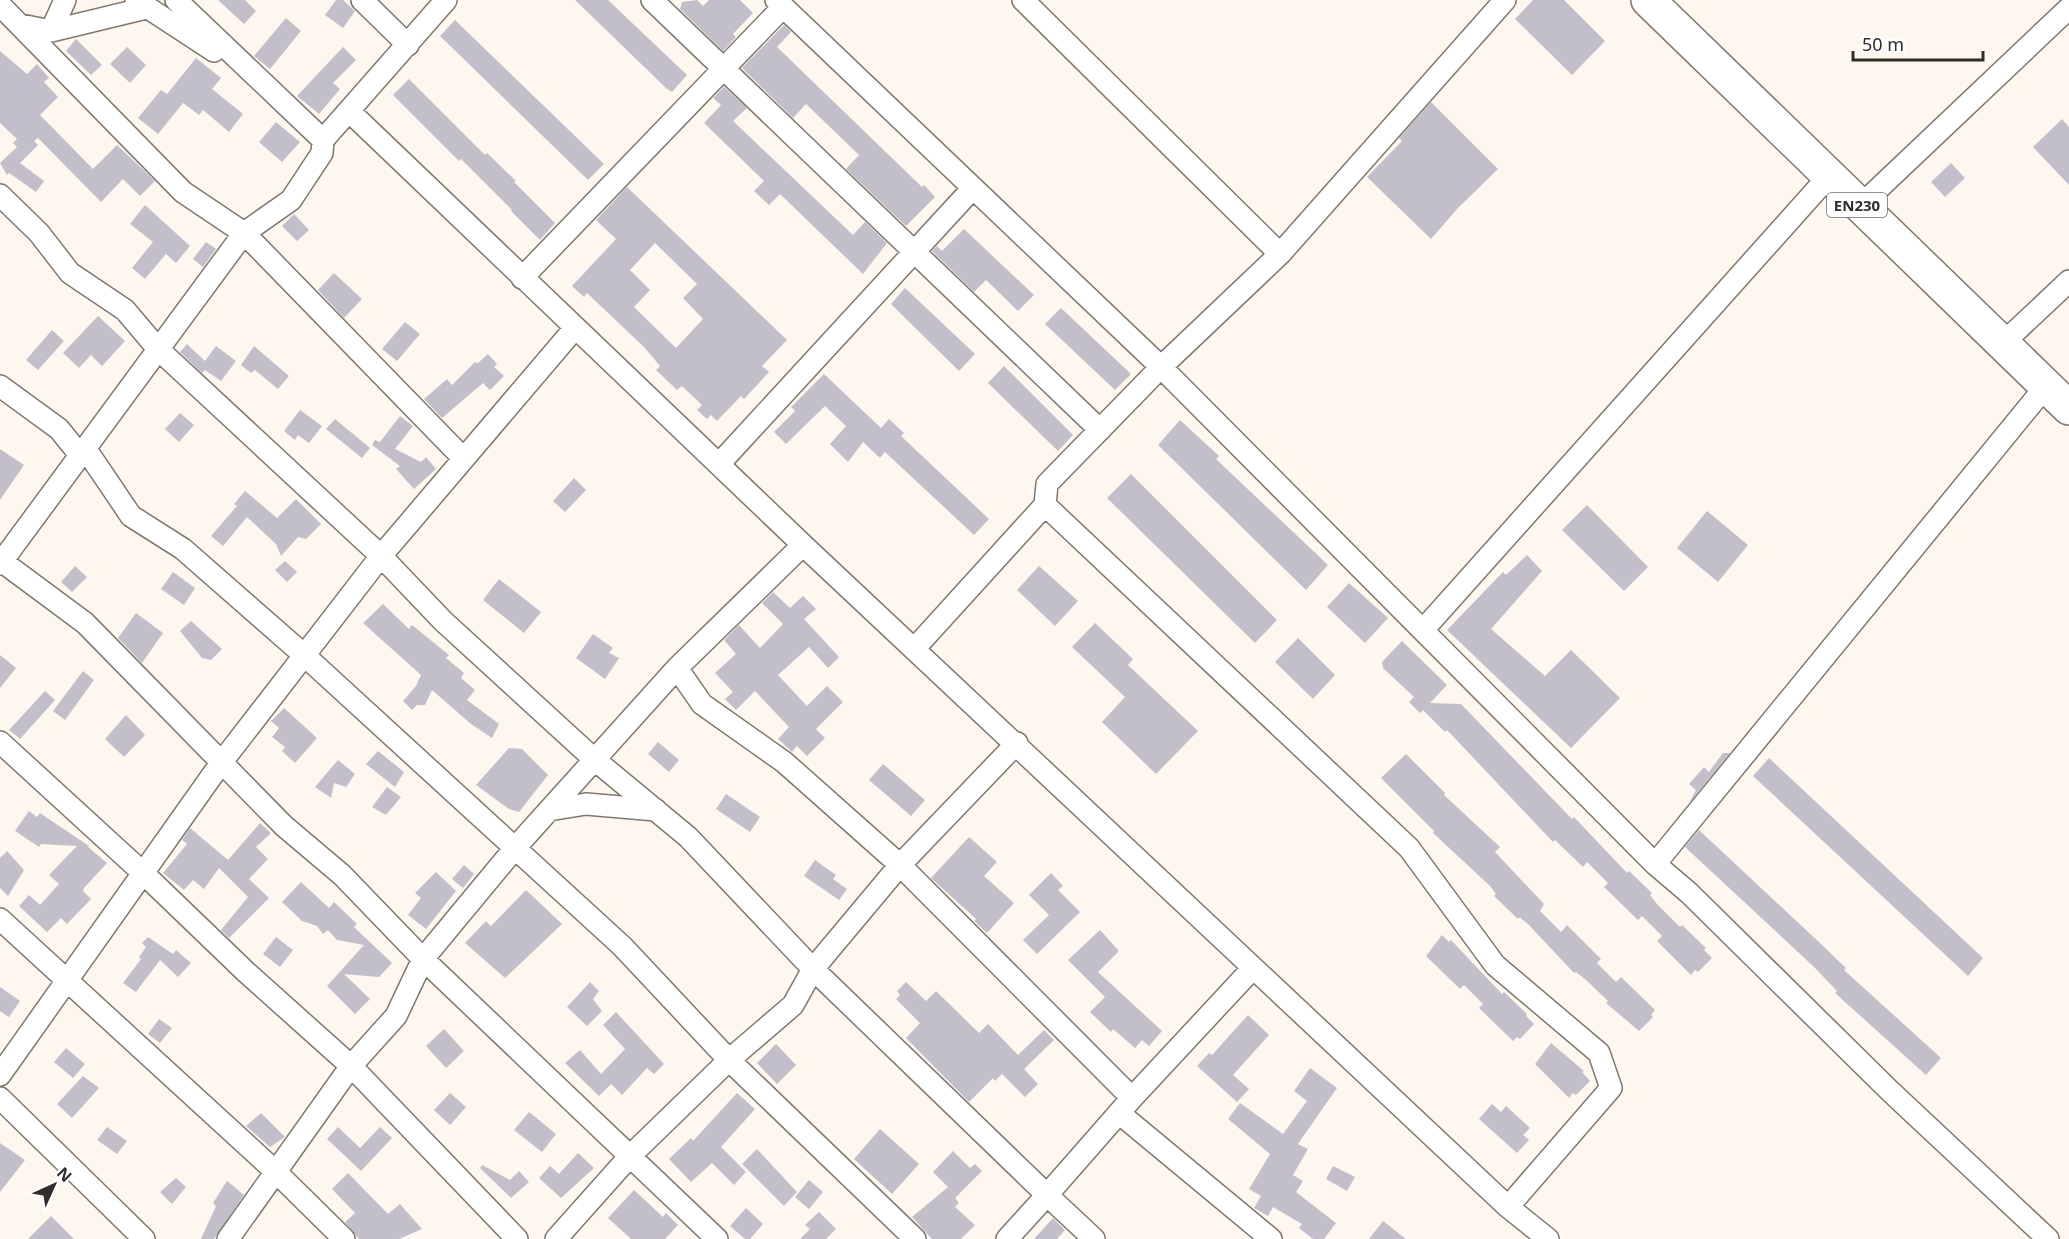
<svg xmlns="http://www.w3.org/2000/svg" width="2069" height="1239" font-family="'Noto Sans',sans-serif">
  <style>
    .building { fill: #c2bfca; fill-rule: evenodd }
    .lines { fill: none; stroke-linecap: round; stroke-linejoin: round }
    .minor-casing { stroke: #7f786f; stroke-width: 24 }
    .primary-casing { stroke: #7f786f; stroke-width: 36 }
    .minor { stroke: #fff; stroke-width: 21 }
    .primary { stroke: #fff; stroke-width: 33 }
    .labels { text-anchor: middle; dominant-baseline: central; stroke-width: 4.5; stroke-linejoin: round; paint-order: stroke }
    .shield { fill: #fff; stroke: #6d6b69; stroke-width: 1.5 }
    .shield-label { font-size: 15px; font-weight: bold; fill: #2f2c29 }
  </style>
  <rect width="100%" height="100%" fill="#fef7ef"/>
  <!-- building -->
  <path class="building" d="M218,0H245L256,11L244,24Z
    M336,0H343L355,11L343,28L325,15Z
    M575,0H608L687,75L672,92L666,88Z
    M697,0L703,6L709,0H740L753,13L733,34L736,37L723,51L680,9L682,2Z
    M1533,0H1564L1605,41L1572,75L1515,19Z
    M286,18L301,31L270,69L254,56Z
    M455,20L604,164L588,180L440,36Z
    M784,25L791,32L777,47L922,187L924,185L935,197L906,226L846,169L859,155L806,104L793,118L742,68Z
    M76,39L102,65L91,75L66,51Z
    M127,47L146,65L130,83L110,64Z
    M343,47L356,60L333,83L340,89L319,114L297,96Z
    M0,51L27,74L37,64L49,78L44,82L58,97L40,115L93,169L117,145L155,181L140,196L123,179L101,202L38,138L34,141L38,145L20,163L44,181L36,192L9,173L7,175L0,163L17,147L13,143L17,139L0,123Z
    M196,58L221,78L212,89L243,114L229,132L203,110L199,115L183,103L158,134L138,118L161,90L167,94Z
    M409,79L485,155L487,153L516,181L514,182L555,223L540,240L511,211L512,210L461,159L459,161L393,95Z
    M724,87L747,108L733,121L853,235L865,222L887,243L863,274L780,194L769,205L754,191L764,181L704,123L721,105L713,98Z
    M1431,102L1498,169L1458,208L1431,239L1367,177L1402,141L1399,138Z
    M2062,119L2069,127V185L2033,147Z
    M276,122L300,142L282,162L259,142Z
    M1951,163L1965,178L1945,197L1931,182Z
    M627,187L787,340L762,366L769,372L744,399L741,396L717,421L711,415L707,419L697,410L702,405L682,386L677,390L656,370L660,366L644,347L587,293L584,297L572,286L616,239L596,220ZM655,243L697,284L683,298L703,319L676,348L634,307L650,290L630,270Z
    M145,205L190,246L176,263L166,254L145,279L132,268L153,242L130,224Z
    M294,214L309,230L297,241L282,226Z
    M964,229L1034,295L1018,311L986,280L974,292L932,251L937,246L942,251Z
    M206,242L216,249L203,267L193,259Z
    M334,273L362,299L344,318L318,290Z
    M905,288L975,354L959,371L891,304Z
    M1061,308L1131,374L1115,390L1045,324Z
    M98,316L125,341L102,366L91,355L79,368L63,353Z
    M405,322L420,334L397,361L382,349Z
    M52,330L64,341L38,370L26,360Z
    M187,344L205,361L216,346L236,361L221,381L205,370L202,373L180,352Z
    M254,346L289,376L278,389L255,370L251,373L241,365Z
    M488,354L497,364L494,367L504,376L490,390L483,383L442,418L424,399L447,379L452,385L475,362L478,363Z
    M1004,366L1073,435L1058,451L988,383Z
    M824,374L881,428L889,419L904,433L901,436L989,519L974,535L885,452L880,458L863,442L848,462L830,444L846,426L825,406L786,444L774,432L795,411L791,407Z
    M300,410L322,426L309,443L298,435L295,440L284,431Z
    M180,413L194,425L179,442L165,429Z
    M400,416L413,426L395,449L421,462L426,457L436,469L414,489L396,469L400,466L372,445L375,440L380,442Z
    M335,419L370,448L362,458L326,429Z
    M1180,420L1219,456L1216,459L1328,565L1306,590L1158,445Z
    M0,449L24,465L0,500Z
    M1131,474L1277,620L1255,643L1107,498Z
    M574,478L586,490L565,512L553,501Z
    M245,491L277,518L296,499L321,524L306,539L298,537L281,556L276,544L247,517L223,546L211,536L237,506L234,504Z
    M1587,505L1648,567L1624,591L1562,530Z
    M1707,511L1748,545L1718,582L1677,548Z
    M1527,555L1542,571L1491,629L1545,676L1571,650L1620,698L1571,748L1447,630L1503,572L1506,575Z
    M285,561L297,572L287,582L275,570Z
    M75,566L87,577L72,592L61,582Z
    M1039,566L1078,601L1055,626L1017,590Z
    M173,572L195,588L184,605L161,589Z
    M499,579L541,612L524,633L483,600Z
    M1349,583L1388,618L1365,643L1327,607Z
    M773,592L790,608L803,596L816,609L804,619L839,657L828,668L809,647L778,675L807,706L827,686L843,702L816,729L825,738L807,756L797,746L792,752L778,739L789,727L755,691L736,710L725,699L733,692L715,673L736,654L724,640L739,625L760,648L783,624L762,603Z
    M383,604L409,629L412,625L449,655L446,658L464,673L461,678L475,690L467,700L499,724L492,738L471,724L432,690L425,705H417L412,710L403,701L416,686L421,675L363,623Z
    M136,613L163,633L142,663L118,638Z
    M191,621L222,649L211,660L202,658L180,631Z
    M1095,623L1133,659L1128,665L1198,731L1156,774L1102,722L1125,697L1072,647Z
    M593,634L613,648L609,653L619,658L605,679L576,658Z
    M1298,638L1335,675L1313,699L1275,662Z
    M1402,641L1447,685L1430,703L1461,704L1572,819L1574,817L1627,873L1629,871L1652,893L1650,895L1657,904L1680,927L1682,925L1706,948L1704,950L1712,958L1698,972L1695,970L1691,975L1657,941L1662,936L1642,916L1638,920L1604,887L1608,883L1587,862L1583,867L1555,840L1553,842L1447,730L1445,732L1423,710L1420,713L1409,702L1414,697L1383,668L1382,662Z
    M0,655L16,668L0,688Z
    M83,671L94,680L65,720L53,711Z
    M45,691L55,700L20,739L9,730Z
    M284,708L317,738L295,763L282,751L285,747L272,737L279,728L271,721Z
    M126,715L145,735L124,757L105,739Z
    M658,742L679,760L669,772L648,754Z
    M509,748L522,749L548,775L519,812L509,809L476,785Z
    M378,751L404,772L395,787L366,764Z
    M1723,753H1730L1689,803L1696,790L1689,784L1704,767L1709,772Z
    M1406,754L1445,793L1444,795L1500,847L1495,852L1544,904L1540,911L1561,932L1567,925L1601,959L1597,963L1616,982L1621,977L1655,1010L1651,1015L1653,1017L1639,1031L1606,1003L1608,1001L1585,979L1576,972L1574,973L1528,924L1519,917L1518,919L1494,896L1496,894L1490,886L1433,833L1434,831L1381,778Z
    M1769,758L1983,958L1968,976L1753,776Z
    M338,760L355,774L346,787L334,783L331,798L315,787Z
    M883,764L925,800L911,816L869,780Z
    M387,787L401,797L386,815L372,807Z
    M726,794L760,817L750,832L716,809Z
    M29,811L37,817L40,813L89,846H87L107,863L84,888L83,891L91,899L67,924L61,918L47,932L19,906L29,895L40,905L59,884L49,875L77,846L41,844L39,847L15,831Z
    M260,823L271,833L256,847L268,859L249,879L269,898L229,938L221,930L248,897L219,868L204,889L193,880L184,890L163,873L187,844L182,840L190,828L228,860Z
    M1699,830L1821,944L1846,968L1844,970L1941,1058L1926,1075L1835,993L1837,991L1814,967L1685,847Z
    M969,837L997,862L984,876L1014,903L987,933L974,921L976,919L931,878Z
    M7,851L24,870L8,896L0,888V858Z
    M815,860L836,875L833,879L847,889L839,900L804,876Z
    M464,865L474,874L463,888L452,879Z
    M436,872L456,891L426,929L408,915L421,898L415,893Z
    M1051,873L1063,886L1058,890L1080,912L1037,954L1023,940L1049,915L1029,895Z
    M301,882L329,908L334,902L357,924L354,927L392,963L379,977L344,974L370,999L355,1014L327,986L364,945L337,940L328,930L323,934L317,926L302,921L282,902Z
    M526,890L562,924L505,978L465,943L486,921L491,926Z
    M1100,930L1119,951L1098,972L1162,1031L1149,1046L1142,1040L1135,1048L1113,1029L1111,1032L1090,1012L1105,997L1068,960Z
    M1442,935L1449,942L1451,940L1502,994L1504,992L1527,1014L1526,1016L1534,1024L1520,1039L1517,1037L1513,1041L1479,1008L1483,1004L1464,985L1460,989L1426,956Z
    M148,937L173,954L176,950L191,963L178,977L160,960L136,992L123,983L141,959L139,957L146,947L142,943Z
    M276,937L293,950L280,967L263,954Z
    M590,982L599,991L593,999L602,1011L587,1026L567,1007Z
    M906,982L926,1001L936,991L979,1033L988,1024L1018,1055L1044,1030L1054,1040L1024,1069L1038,1084L1025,1097L1002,1074L995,1081L993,1078L969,1102L906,1038L920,1023L896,999L900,995L897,991Z
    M0,987L20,1001L9,1017L0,1011Z
    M616,1012L664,1064L654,1074L647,1068L622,1095L611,1084L599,1096L565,1063L580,1050L601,1074L625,1049L603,1025Z
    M1248,1015L1269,1035L1233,1075L1249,1089L1237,1102L1197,1066L1209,1053L1212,1055Z
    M159,1019L172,1028L160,1043L148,1034Z
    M444,1029L464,1051L446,1068L426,1046Z
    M1551,1043L1584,1071L1582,1072L1590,1081L1576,1095L1573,1093L1569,1098L1535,1064Z
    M776,1044L796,1065L777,1084L757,1063Z
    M66,1048L85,1064L73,1078L54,1062Z
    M1310,1068L1337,1088L1298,1144L1308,1149L1293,1175L1303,1181L1296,1192L1336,1223L1324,1239H1313L1299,1228L1302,1224L1273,1207L1268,1216L1254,1208L1261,1196L1249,1189L1270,1154L1228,1119L1240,1103L1283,1134L1307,1101L1294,1091Z
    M83,1076L99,1088L72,1118L57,1104Z
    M450,1093L466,1107L450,1125L434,1110Z
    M737,1093L755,1109L721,1147L746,1172L734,1185L712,1163L691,1182L669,1159L691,1138L693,1141Z
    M1492,1104L1501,1112L1506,1106L1530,1128L1523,1135L1529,1140L1517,1153L1479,1119Z
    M529,1112L556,1134L542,1152L514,1130Z
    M261,1113L285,1137L270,1147L246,1126Z
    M107,1127L127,1141L117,1154L97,1140Z
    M338,1127L360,1148L380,1127L392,1138L361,1171L327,1139Z
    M880,1129L919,1164L892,1194L854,1159Z
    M0,1143L25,1160L0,1192Z
    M757,1149L797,1192L784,1206L742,1164Z
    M953,1151L970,1168L975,1164L982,1171L955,1198L959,1203L955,1207L975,1225L961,1239H932L912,1217L948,1187L933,1172Z
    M578,1153L594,1168L561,1198L539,1178L550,1166L559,1174Z
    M482,1165L510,1180L519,1171L529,1182L511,1198L480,1168Z
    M1333,1166L1355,1177L1347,1191L1326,1179Z
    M348,1173L388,1214L400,1204L422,1229L399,1239H359L345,1222L355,1213L332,1189Z
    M176,1178L186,1187L172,1204L160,1192Z
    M809,1180L823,1192L809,1209L795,1197Z
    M227,1181L244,1195L214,1239H201L216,1206L213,1203Z
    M634,1190L663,1217L666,1213L678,1225L665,1239H631L608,1218Z
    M746,1208L763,1224L750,1239H745L730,1226Z
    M819,1212L836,1229L826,1239H800L810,1229L805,1225Z
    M51,1216L74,1239H28Z
    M1053,1218L1065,1230L1057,1239H1034Z
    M1383,1221L1406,1239H1369Z"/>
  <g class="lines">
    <defs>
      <path id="minor" d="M136,0L214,51
        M176,0L323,140
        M362,0L408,45
        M652,0L1100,430
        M776,0L1161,367L1655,864L1689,893L1890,1091L2048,1239
        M1023,0L1280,254
        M0,5L183,192L244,233L463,458
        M21,25L51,31L146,8
        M51,31L65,0
        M349,111L803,545L1508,1207L1548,1239
        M0,195L39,233L70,273L125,310L158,349L381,556L443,621L595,760L688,837L813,969L1047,1195L1007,1239
        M1859,207L2069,8
        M522,278L783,7
        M2002,344L2069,281
        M0,386L59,429L80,455
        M85,448L131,516L183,549L304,655L622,946L729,1060L915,1239
        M719,464L973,188
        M1045,505L1409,848L1495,965L1599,1053L1611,1088L1508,1207
        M0,560L85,623L284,826L342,875L423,959L717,1239
        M0,564L244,233L291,200L322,153L323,140L446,0
        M1423,630L1828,177
        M915,648L1045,505L1047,484L1161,367L1280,254L1505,0
        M677,668L702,704L784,762L900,865L1132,1098
        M0,742L142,872L246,972L351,1066L517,1239
        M549,810L586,804L656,810
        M1655,864L2046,386
        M0,919L275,1171L344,1239
        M0,1075L221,763L381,556L575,328
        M0,1098L144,1239
        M1119,1113L1271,1239
        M228,1239L351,1066L396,1016L423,959L515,848L677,668L803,545
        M556,1239L630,1156L729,1060L793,1005L813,969L900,865L1017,743
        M1094,1239L1047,1195L1132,1098L1253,968"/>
      <path id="primary" d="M1648,0L2069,408"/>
    </defs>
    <!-- minor casing -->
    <use href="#minor" class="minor-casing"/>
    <!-- primary casing -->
    <use href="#primary" class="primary-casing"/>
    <!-- minor -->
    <use href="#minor" class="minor"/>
    <!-- primary -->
    <use href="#primary" class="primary"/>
  </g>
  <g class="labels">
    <!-- shield labels -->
    <rect class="shield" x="1827" y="193" width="60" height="24" rx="4.5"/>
    <g class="shield-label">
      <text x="1857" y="205">EN230</text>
    </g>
  </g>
  <!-- north arrow -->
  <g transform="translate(54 1185) rotate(45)" stroke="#ffffff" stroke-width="4.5" paint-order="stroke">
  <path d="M0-4.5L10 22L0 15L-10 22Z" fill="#2f2c29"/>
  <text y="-9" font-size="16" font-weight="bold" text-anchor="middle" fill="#2f2c29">N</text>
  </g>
  <!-- scale -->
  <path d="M1853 51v9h130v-9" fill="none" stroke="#2f2c29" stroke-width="3"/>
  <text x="1862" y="51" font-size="18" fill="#2f2c29" stroke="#ffffff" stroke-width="4.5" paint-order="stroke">50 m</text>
</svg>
